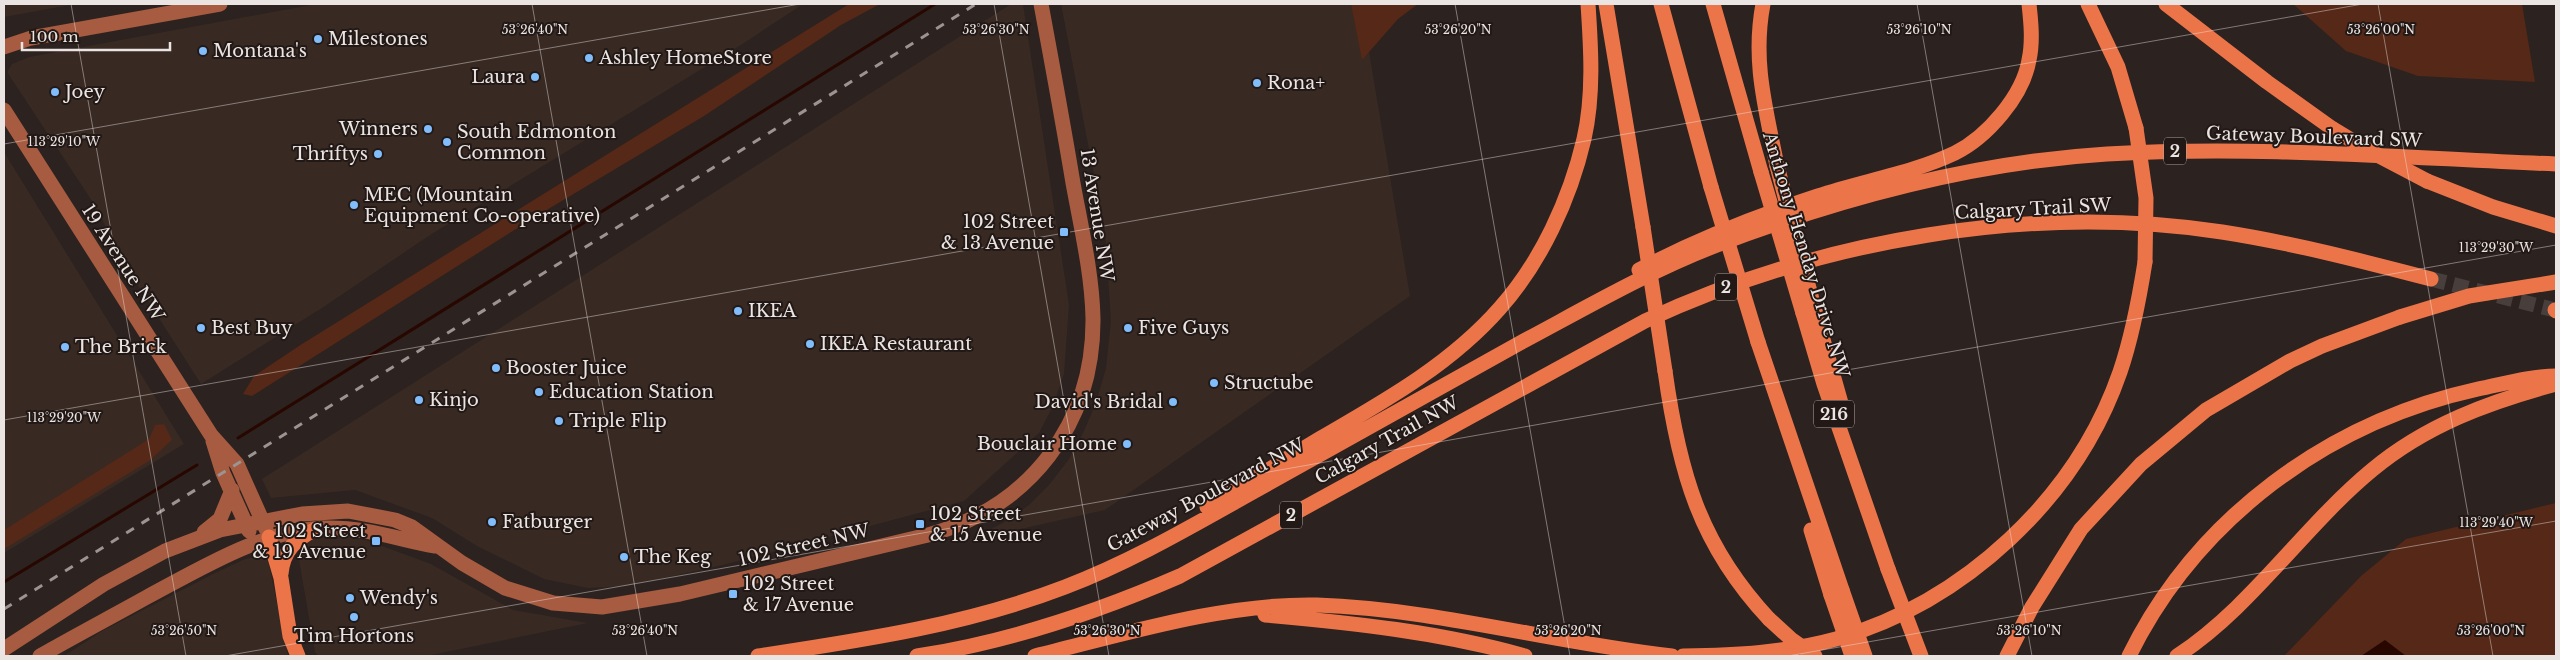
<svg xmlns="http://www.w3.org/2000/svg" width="2560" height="660" font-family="'Libre Baskerville',serif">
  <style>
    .built { fill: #382923 }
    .green { fill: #552817 }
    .water { fill: #280700 }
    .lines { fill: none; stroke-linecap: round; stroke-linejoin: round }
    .stream { stroke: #280700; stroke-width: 3 }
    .highway-tunnel { stroke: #483f3c; stroke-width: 15; stroke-dasharray: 15 8; stroke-linecap: butt }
    .secondary { stroke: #a75b40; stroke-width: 15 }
    .highway { stroke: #ec7449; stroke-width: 15 }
    .rail { stroke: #9c9492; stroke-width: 3; stroke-dasharray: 9 9; stroke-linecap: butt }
    .highway-bridge { stroke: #ec7449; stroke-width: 15 }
    .ticks { fill: none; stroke: #eae4e2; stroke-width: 1; stroke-opacity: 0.45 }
    .poi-dot { fill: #81bdfa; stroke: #221916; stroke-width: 2 }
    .labels { text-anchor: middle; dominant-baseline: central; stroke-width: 4; stroke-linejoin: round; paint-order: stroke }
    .shield { fill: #221916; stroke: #aea7a5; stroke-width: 1 }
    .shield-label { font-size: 16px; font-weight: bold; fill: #eae4e2 }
    .poi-label { font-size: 18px; fill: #eae4e2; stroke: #221916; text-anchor: start }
    .street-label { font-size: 18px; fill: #eae4e2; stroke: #221916 }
    .ticks-label { font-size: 12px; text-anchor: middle; fill: #eae4e2; stroke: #221916; stroke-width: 4; stroke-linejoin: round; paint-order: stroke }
  </style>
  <rect width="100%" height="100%" fill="#2c221f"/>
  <!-- built -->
  <path class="built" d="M4,4H76L4,17Z
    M316,4H803L741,45L430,235L325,306L201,384L132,276L92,201L7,72L12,64L29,57Z
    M1011,4H1023L1069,305L1064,374L1053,406L1039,433L964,501L723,565L627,586L588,588L544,579L477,546L432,518L355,490L271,498L262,479Z
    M1061,4H1361L1410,296L1105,510L967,541L1003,523L1029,505L1049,485L1069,459L1083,433L1096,403L1106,368L1111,321L1105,232Z
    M4,152L184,444L4,553Z
    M329,533L366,540L431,564L513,610L588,623L426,656H318L315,652L299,560V545Z
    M267,555L288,656H64L102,631L215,573L245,559Z"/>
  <!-- green -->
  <path class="green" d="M849,4H880L841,25L704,116L535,217L252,396L243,394L254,376L302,344Z
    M1351,4H1418L1398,19L1362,60Z
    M2293,4H2522L2535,82L2418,76L2346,51Z
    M164,424L172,440L149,461L4,549V530L149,439L155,425Z
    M2556,503V656H2284L2361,576L2406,539Z"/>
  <!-- water -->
  <path class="water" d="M2385,640L2406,656H2361Z"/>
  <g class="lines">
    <!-- stream -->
    <path class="stream" d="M238,438L935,4
      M4,582L197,465"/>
    <!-- highway-tunnel -->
    <path class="highway-tunnel" d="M2431,279L2555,310"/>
    <!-- secondary -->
    <path class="secondary" d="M4,47L31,38L220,4
      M4,110L211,435L237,464L266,529
      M213,441L223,473L249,531
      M204,532L220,519L232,490
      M4,649L104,584L165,551L220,530L302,514L348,511L395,520L412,527L462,563L505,588L553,603L602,607L680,594L928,535C1030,507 1094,424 1093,318C1092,273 1081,227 1073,183C1063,123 1052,63 1041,4
      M40,656C75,636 111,617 147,597C200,569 264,529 326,528C363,527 398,539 434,546"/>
    <!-- highway -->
    <path class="highway" d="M1606,4L1643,227
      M1661,4L1711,187
      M1713,4L1761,172
      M1763,4C1752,62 1766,109 1777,166
      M2088,4L2118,67L2136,128
      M2166,4L2267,82L2333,129
      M2427,181L2493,207L2556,226
      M1639,270C1696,240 1757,216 1818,196C1863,181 1913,173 1955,153C1987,137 2023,96 2029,60C2033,42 2031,22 2029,4
      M2555,310L2556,311
      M1815,311L1841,403
      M1803,313L1824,384L1888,569
      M1758,342L1842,590
      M1665,371C1679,471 1699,544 1769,619
      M1207,507C1245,484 1283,461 1321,438C1385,401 1451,364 1500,308C1541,262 1570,199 1584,139C1594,95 1591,48 1588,4
      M1811,530L1831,595
      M269,537L281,578L290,636L298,656
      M281,574C283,550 296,539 316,529
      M1265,615C1353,623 1440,632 1525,656
      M758,656C863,640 966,625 1065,587C1131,562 1192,526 1253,492C1342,442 1431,392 1520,343C1584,309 1649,271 1717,245C1841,198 1975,162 2107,154C2256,145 2407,158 2556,164
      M917,656C1009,642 1095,613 1180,576L1645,321C1819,240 2030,203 2222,232C2293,243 2362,261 2431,279
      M1035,656C1125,634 1224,603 1317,605C1436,609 1554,643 1672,656
      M1683,656C1735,655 1785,653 1836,639C1964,602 2076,499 2120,372C2132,337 2139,300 2145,262
      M2007,656L2032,607L2081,529L2141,464L2206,410L2290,361L2322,346L2400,317
      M2129,656C2197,518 2328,422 2478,389C2503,384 2531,376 2556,376
      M2177,656C2252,607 2303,527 2372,470C2426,425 2489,402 2556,384"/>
    <!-- rail -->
    <path class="rail" d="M4,609L976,4"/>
    <!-- highway-bridge -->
    <path class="highway-bridge" d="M2136,128L2146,198L2145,262
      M2333,129L2366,149L2427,181
      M1777,166L1815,311
      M1761,172L1803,313
      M1711,187L1758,342
      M1643,227L1665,371
      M2400,317L2469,296L2556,282
      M1888,569L1921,656
      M1842,590L1865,656
      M1831,595L1852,656
      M1769,619L1791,639L1815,656"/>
  </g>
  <!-- ticks -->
  <path class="ticks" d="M71,4L186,656M532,4L647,656M994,4L1109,656M1455,4L1570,656M1917,4L2032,656M2378,4L2493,656M4,144L800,4M4,420L2363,4M225,656L2556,245M1788,656L2556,521"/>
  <!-- markers -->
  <g class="poi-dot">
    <circle cx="318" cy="39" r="5"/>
    <circle cx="203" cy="51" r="5"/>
    <circle cx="589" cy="58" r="5"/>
    <circle cx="535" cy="77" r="5"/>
    <circle cx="1257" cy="83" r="5"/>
    <circle cx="55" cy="92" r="5"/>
    <circle cx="428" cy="129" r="5"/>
    <circle cx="447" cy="142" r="5"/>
    <circle cx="378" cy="154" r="5"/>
    <circle cx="354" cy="205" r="5"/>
    <rect x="1059" y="227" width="10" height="10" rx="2.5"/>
    <circle cx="738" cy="311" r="5"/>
    <circle cx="201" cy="328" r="5"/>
    <circle cx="1128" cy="328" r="5"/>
    <circle cx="810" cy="344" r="5"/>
    <circle cx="65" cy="347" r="5"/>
    <circle cx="496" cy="368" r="5"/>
    <circle cx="1214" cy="383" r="5"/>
    <circle cx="539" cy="392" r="5"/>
    <circle cx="419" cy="400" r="5"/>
    <circle cx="1173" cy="402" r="5"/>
    <circle cx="559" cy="421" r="5"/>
    <circle cx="1127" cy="444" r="5"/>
    <circle cx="492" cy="522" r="5"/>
    <rect x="915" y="519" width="10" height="10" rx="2.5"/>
    <rect x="371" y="536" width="10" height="10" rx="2.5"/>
    <circle cx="624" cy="557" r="5"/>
    <rect x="728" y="589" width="10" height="10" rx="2.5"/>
    <circle cx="350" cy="598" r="5"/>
    <circle cx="354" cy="617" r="5"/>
  </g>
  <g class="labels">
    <!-- shield labels -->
    <g class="shield">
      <rect x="2164" y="137.5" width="22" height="27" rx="4"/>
      <rect x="1715" y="273.5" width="22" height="27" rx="4"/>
      <rect x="1814" y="400.5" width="40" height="27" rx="4"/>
      <rect x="1280" y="501.5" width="22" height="27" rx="4"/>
    </g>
    <g class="shield-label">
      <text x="2175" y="151">2</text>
      <text x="1726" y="287">2</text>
      <text x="1834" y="414">216</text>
      <text x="1291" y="515">2</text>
    </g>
    <!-- poi labels -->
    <g class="poi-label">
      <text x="328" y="39">Milestones</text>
      <text x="213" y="51">Montana's</text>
      <text x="599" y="58">Ashley HomeStore</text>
      <text x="525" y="77" text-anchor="end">Laura</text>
      <text x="1267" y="83">Rona+</text>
      <text x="65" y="92">Joey</text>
      <text x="418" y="129" text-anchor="end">Winners</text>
      <text x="457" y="132">South Edmonton<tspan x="457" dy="21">Common</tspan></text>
      <text x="368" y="154" text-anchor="end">Thriftys</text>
      <text x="364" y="195">MEC (Mountain<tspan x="364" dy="21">Equipment Co-operative)</tspan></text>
      <text x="1054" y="222" text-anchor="end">102 Street<tspan x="1054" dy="21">&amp; 13 Avenue</tspan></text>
      <text x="748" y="311">IKEA</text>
      <text x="211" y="328">Best Buy</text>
      <text x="1138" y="328">Five Guys</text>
      <text x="820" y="344">IKEA Restaurant</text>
      <text x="75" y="347">The Brick</text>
      <text x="506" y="368">Booster Juice</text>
      <text x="1224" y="383">Structube</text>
      <text x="549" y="392">Education Station</text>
      <text x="429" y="400">Kinjo</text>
      <text x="1163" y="402" text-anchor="end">David's Bridal</text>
      <text x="569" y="421">Triple Flip</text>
      <text x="1117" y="444" text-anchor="end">Bouclair Home</text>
      <text x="930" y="514">102 Street<tspan x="930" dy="21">&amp; 15 Avenue</tspan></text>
      <text x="502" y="522">Fatburger</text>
      <text x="366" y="531" text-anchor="end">102 Street<tspan x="366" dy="21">&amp; 19 Avenue</tspan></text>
      <text x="634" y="557">The Keg</text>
      <text x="743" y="584">102 Street<tspan x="743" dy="21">&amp; 17 Avenue</tspan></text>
      <text x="360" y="598">Wendy's</text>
      <text x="354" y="636" text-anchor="middle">Tim Hortons</text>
    </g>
    <!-- street labels -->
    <g class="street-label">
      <text transform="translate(2314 137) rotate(2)">Gateway Boulevard SW</text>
      <text transform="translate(2033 209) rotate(-3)">Calgary Trail SW</text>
      <text transform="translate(1097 215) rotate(81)">13 Avenue NW</text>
      <text transform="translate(1806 255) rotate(73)">Anthony Henday Drive NW</text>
      <text transform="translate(123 263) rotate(57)">19 Avenue NW</text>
      <text transform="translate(1387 440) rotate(-29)">Calgary Trail NW</text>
      <text transform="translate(1206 495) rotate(-28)">Gateway Boulevard NW</text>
      <text transform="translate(804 545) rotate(-13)">102 Street NW</text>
    </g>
  </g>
  <g class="ticks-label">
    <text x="535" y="34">53°26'40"N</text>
    <text x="1458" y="34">53°26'20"N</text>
    <text x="1919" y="34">53°26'10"N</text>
    <text x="2381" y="34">53°26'00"N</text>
    <text x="996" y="34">53°26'30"N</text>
    <text x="64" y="146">113°29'10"W</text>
    <text x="2496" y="252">113°29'30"W</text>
    <text x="64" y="422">113°29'20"W</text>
    <text x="2496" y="527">113°29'40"W</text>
    <text x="184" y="635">53°26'50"N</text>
    <text x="645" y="635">53°26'40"N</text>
    <text x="1107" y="635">53°26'30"N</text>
    <text x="1568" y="635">53°26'20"N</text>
    <text x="2029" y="635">53°26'10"N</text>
    <text x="2491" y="635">53°26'00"N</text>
  </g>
  <!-- border -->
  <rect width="2560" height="660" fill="none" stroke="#eae4e2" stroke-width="10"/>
  <!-- scale -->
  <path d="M22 42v8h148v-8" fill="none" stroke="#eae4e2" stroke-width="2.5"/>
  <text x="30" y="42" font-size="15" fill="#eae4e2" stroke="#221916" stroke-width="4" paint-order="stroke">100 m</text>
</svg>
